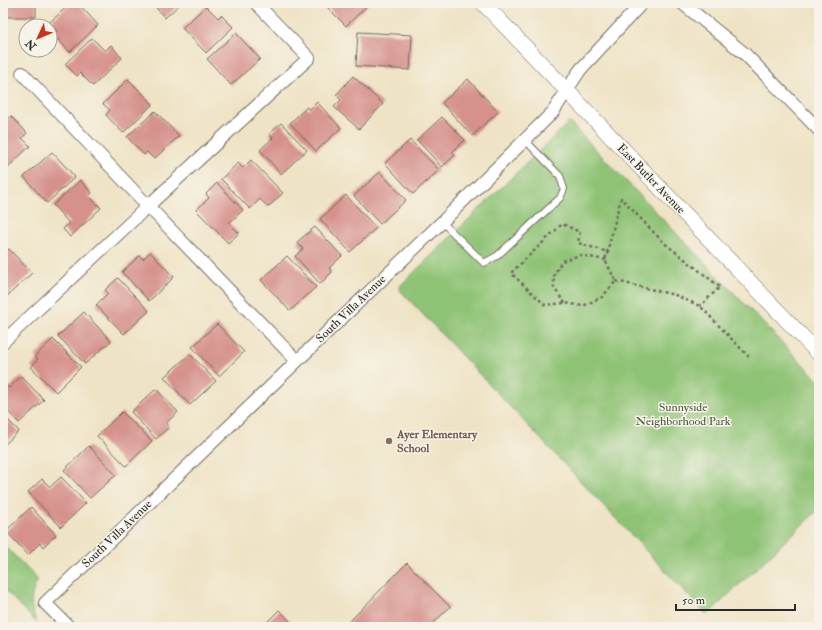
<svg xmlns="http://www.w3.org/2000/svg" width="822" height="630" font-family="'IM FELL Double Pica',serif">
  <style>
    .green { fill: #8ec375; stroke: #5c7750 }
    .building { fill: #d6918c }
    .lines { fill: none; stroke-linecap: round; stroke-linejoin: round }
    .service-casing { stroke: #706b61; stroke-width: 8 }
    .minor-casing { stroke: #706b61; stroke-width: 14 }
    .tertiary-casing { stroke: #706b61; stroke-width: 16 }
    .path { stroke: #706b61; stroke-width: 2.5; stroke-dasharray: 3 3; stroke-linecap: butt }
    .service { stroke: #fff; stroke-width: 6 }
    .minor { stroke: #fff; stroke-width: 12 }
    .tertiary { stroke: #fff; stroke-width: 15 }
    .education-dot { fill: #8d6e63; stroke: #f7f3e8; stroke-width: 1.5 }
    .labels { text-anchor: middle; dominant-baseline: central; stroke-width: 3; stroke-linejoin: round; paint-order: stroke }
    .street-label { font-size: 12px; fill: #2b2b2b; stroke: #f7f3e8 }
    .park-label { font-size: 12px; fill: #495941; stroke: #f7f3e8 }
    .education-label { font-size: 12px; font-weight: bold; fill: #785e54; stroke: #f7f3e8; text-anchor: start }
  </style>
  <rect width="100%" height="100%" fill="#f7f3e8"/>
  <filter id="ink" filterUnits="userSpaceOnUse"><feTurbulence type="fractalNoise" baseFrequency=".025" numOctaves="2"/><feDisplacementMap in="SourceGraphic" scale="8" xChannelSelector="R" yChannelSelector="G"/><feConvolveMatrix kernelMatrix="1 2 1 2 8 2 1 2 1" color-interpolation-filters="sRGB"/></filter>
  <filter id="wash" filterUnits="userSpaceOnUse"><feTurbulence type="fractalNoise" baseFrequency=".012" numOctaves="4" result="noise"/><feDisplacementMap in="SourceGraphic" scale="16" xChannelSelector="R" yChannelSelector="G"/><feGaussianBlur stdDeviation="0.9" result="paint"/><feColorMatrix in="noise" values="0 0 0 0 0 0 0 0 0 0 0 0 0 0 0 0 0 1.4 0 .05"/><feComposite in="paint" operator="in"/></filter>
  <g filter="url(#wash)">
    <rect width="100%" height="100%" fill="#efe3c5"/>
    <!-- green -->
    <path class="green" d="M569,122L819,381V509L707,615L398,288Z
      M3,544L38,580C29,596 30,607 37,623L3,588Z"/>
    <g id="blocks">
      <!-- building -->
      <path class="building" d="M3,3H36V17H3Z
        M71,3H78L98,25L70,52L53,34L57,31L49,23Z
        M152,3H181L165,18Z
        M323,3H370L346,26Z
        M206,6L218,18L221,15L233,27L206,53L182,28Z
        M358,32L412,35L410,70L356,66Z
        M236,33L260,59L231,85L207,59Z
        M92,38L105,51L111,45L122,58L93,86L80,73L77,76L65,64Z
        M353,76L383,104L359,129L334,107L341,100L336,95Z
        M128,79L153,104L123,133L106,115L110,110L103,104Z
        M468,79L498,112L472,136L442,103Z
        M317,102L341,128L316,151L290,123L307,107L309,110Z
        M155,111L179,136L154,159L147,152L144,155L127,137Z
        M11,116L27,133L22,138L30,146L5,170L3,168V123Z
        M442,117L465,140L452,152L455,155L442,167L417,140Z
        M281,123L307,150L281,174L260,150L273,138L269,134Z
        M410,140L439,170L413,194L385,163Z
        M52,152L75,177L47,203L24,177Z
        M251,160L283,193L268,207L260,199L250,209L221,179L238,163L243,168Z
        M380,172L406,200L380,224L354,196Z
        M80,180L92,193L89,196L101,208L70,237L63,229L69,223L53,205Z
        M217,183L243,210L229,223L239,233L228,243L196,210L209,198L206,194Z
        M346,195L376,228L350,252L320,219Z
        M315,227L342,256L329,268L332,272L320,284L295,256L303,249L297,242Z
        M9,249L32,273L3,300V254Z
        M150,252L174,277L149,301L122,272L139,256L143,259Z
        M287,256L316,287L290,311L261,280Z
        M118,278L149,311L124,334L96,305L108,293L105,290Z
        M84,312L111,341L85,364L58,336Z
        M217,324L244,352L219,376L192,347Z
        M53,339L81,367L56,392L31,367L38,359L35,356Z
        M190,354L216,381L190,405L164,377Z
        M21,376L44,400L19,423L3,406V387L6,385L9,388Z
        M156,389L178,412L166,423L169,427L156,439L131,412Z
        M122,412L152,441L126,466L97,436Z
        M3,415L19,431L3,446Z
        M89,446L116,475L90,498L64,470Z
        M61,477L86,503L61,527L28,492L42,479L50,487Z
        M31,507L56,535L43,547L40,543L28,555L6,531Z
        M407,563L450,607L430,626L429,625L426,627H344Z
        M279,610L296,627H262Z"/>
    </g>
  </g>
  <g filter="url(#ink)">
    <use href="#blocks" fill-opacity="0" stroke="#706b61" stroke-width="1"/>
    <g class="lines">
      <defs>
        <path id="service" d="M442,222L484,263L497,256L560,198L564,189L560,176L525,140"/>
        <path id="minor" d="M682,3L745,54L819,130
          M22,73L148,206L309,58L256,3
          M3,342L148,206L297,361
          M69,627L45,603L442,222L553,112L580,70L642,3"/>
        <path id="tertiary" d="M483,3L819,354"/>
      </defs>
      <!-- service casing -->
      <use href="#service" class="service-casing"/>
      <!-- minor casing -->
      <use href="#minor" class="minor-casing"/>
      <!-- tertiary casing -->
      <use href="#tertiary" class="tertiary-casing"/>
      <!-- path -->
      <path class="path" d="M605,260L608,252L578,243L580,232L562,224L511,273L545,305L565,303L583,306L602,297L616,281L605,260L621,198L663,242L720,287L700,306
        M616,281L675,295L700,306L749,357
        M565,303L554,288V275L562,261L580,255L605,260"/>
      <!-- service -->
      <use href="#service" class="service"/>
      <!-- minor -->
      <use href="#minor" class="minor"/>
      <!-- tertiary -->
      <use href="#tertiary" class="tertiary"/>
    </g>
  </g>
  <!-- markers -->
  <circle class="education-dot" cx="389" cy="441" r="4"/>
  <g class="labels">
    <!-- street labels -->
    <g class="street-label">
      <text transform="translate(651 179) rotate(46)">East Butler Avenue</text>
      <text transform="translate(351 309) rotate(-44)">South Villa Avenue</text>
      <text transform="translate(117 534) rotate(-44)">South Villa Avenue</text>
    </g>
    <!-- park labels -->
    <g class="park-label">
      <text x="683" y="407">Sunnyside<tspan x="683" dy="14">Neighborhood Park</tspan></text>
    </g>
    <!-- education labels -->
    <g class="education-label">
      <text x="397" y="434">Ayer Elementary<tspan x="397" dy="14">School</tspan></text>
    </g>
  </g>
  <!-- margin -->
  <rect width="822" height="630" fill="none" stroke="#f7f3e8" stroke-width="16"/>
  <!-- north arrow -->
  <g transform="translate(38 38) rotate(226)"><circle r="19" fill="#f7f3e8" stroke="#a5a39c"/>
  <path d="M0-3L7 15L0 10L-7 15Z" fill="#c8321e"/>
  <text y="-6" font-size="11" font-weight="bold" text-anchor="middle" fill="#2b2b2b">N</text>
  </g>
  <!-- scale -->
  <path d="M676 604v6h119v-6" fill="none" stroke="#2b2b2b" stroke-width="2"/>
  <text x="682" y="604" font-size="12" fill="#2b2b2b" stroke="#f7f3e8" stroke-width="3" paint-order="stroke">50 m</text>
</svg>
